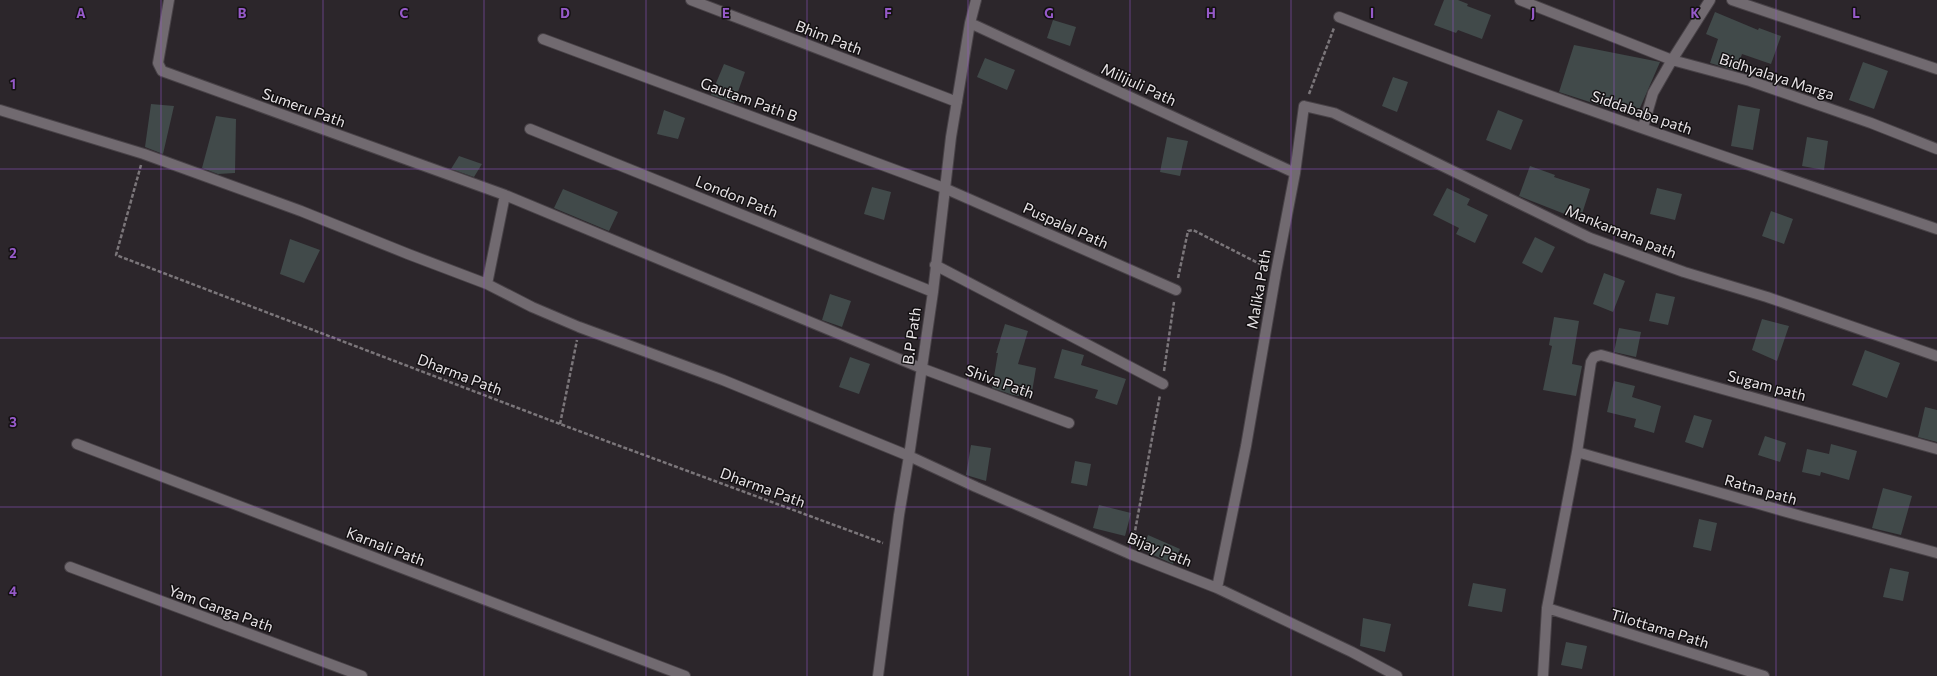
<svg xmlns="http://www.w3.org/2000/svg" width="1937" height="676" font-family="Commissioner,sans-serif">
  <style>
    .building { fill: #414a4a }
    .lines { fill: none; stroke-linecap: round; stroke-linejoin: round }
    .street-casing { stroke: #484247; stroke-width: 12 }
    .path { stroke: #7b767a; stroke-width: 2.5; stroke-dasharray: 4 2; stroke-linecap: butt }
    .street { stroke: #716a70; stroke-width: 10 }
    .grid { fill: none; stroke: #965ac9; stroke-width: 1; stroke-opacity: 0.55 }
    .labels { text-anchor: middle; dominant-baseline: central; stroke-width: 3; stroke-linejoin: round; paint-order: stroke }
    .street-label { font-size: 15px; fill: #e8e4e7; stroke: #131012 }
    .grid-label { font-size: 13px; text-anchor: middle; font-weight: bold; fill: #965ac9; stroke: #131012; stroke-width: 3; stroke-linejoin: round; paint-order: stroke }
  </style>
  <rect width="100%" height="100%" fill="#2c262b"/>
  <!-- building -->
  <path class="building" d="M1444,0H1458L1468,4L1467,6L1491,15L1482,39L1458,30L1456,33L1434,25Z
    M1715,12L1758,30L1759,28L1781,36L1771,64L1742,54L1736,71L1710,63L1718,39L1706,34Z
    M1053,20L1076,27L1070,46L1047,38Z
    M1574,45L1660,62L1636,117L1559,92Z
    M985,58L1015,70L1007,90L977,77Z
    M1863,62L1888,71L1874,109L1849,100Z
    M724,64L745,72L734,103L711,95Z
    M1393,77L1408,82L1397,112L1382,106Z
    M151,104L174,106L163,154L145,147Z
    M1738,105L1760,109L1753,150L1731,146Z
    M664,110L685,118L678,139L657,134Z
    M1498,110L1523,120L1511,150L1486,140Z
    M216,116L236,119L235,173L218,174L202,168Z
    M1167,137L1188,141L1180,176L1160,172Z
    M1807,137L1828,141L1824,170L1802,166Z
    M459,156L482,164L474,177L451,169Z
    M1530,166L1555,175L1554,177L1590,189L1580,220L1519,196Z
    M872,187L891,192L884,220L864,214Z
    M1447,188L1470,199L1467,205L1488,215L1475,243L1456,234L1459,228L1433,215Z
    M1657,188L1682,194L1675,220L1650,214Z
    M563,189L618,212L609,231L554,208Z
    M1771,211L1793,219L1784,244L1762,236Z
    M1535,237L1555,247L1542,273L1522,263Z
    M290,239L320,250L304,283L280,274Z
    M1604,273L1625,281L1613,312L1593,304Z
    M1656,293L1675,297L1668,325L1649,321Z
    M830,294L851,301L842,327L822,320Z
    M1554,317L1579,321L1572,364L1582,366L1576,396L1543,390L1552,346L1549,345Z
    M1762,319L1789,326L1777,361L1752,350Z
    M1005,324L1028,331L1018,364L1036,368L1031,398L1013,395L992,388L998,353H996Z
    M1619,328L1641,332L1636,357L1614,352Z
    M1062,349L1084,355L1081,365L1126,379L1117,405L1095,398L1098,390L1054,378Z
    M1865,350L1900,363L1887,398L1852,385Z
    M850,357L870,364L859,394L839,387Z
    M1614,381L1635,386L1632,397L1661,406L1654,433L1634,427L1636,419L1607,412Z
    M1925,407L1937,410V442L1918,437Z
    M1694,415L1712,420L1703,448L1685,442Z
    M1765,436L1786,443L1780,462L1758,455Z
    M1831,444L1857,451L1849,480L1821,472L1820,476L1802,472L1807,449L1829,454Z
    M971,445L991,448L986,481L966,475Z
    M1075,461L1091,464L1087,486L1071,483Z
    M1883,488L1912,496L1901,535L1872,528Z
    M1099,505L1131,513L1125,536L1093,528Z
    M1699,519L1717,523L1711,551L1693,547Z
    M1148,535L1180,549L1173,564L1142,550Z
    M1890,568L1909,572L1903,601L1883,597Z
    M1473,583L1506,589L1502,612L1468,606Z
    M1363,618L1391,624L1385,652L1360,646Z
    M1566,642L1587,646L1582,669L1561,665Z"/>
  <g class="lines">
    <defs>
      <path id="street" d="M169,0L158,63L162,71L505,195
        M691,0L957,102
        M1520,0L1672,60L1653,93L1643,127
        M1710,0L1672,60L1750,81L1871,123L1937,149
        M1732,0L1937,69
        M1339,17C1536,94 1737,161 1937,229
        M970,23L1295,173
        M543,39L944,188L1176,290
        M0,110L144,154L301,211L408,254L487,284L532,307L579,327L723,380L909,456L976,487L1130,554L1217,588L1352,652L1397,676
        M530,129L933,292
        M935,265L1163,384
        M487,284L505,195L921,368L1069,423
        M77,444L685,676
        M1577,452L1801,516L1937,553
        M70,567L362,676
        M1217,588L1246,446L1276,272L1295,173L1304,106L1334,113L1590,238L1684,272L1767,297L1937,356
        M1547,608L1764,676
        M878,676L899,515L909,456L933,292L951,137L970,23L976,0
        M1543,676L1547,608L1577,452L1591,362L1594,357L1601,355L1937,449"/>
    </defs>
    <!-- street casing -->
    <use href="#street" class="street-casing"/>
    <!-- path -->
    <path class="path" d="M1309,94L1334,28
      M141,165L116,255L560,424L883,543
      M1178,278L1188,231L1193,230L1264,266
      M1164,371L1174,302
      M560,424L577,340
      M1133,542L1160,395"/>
    <!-- street -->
    <use href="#street" class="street"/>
  </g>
  <!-- grid -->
  <path class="grid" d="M161,0V676M323,0V676M484,0V676M646,0V676M807,0V676M968,0V676M1130,0V676M1291,0V676M1453,0V676M1614,0V676M1776,0V676M0,169H1937M0,338H1937M0,507H1937"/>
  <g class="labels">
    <!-- street labels -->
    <g class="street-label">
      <text transform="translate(829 37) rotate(21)">Bhim Path</text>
      <text transform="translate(1777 76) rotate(18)">Bidhyalaya Marga</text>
      <text transform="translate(1139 84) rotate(25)">Milijuli Path</text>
      <text transform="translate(749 99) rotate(20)">Gautam Path B</text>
      <text transform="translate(304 107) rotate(20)">Sumeru Path</text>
      <text transform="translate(1642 112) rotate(19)">Siddababa path</text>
      <text transform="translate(737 196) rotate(22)">London Path</text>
      <text transform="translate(1066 225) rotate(24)">Puspalal Path</text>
      <text transform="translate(1621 231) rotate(22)">Mankamana path</text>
      <text transform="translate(1258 289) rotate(-80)">Malika Path</text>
      <text transform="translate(911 336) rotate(-82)">B.P Path</text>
      <text transform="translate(460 374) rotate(21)">Dharma Path</text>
      <text transform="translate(1000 381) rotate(20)">Shiva Path</text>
      <text transform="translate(1767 385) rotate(15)">Sugam path</text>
      <text transform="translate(763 487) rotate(20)">Dharma Path</text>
      <text transform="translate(1761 489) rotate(16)">Ratna path</text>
      <text transform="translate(386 546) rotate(21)">Karnali Path</text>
      <text transform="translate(1160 549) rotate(22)">Bijay Path</text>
      <text transform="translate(221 608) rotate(20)">Yam Ganga Path</text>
      <text transform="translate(1660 628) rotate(17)">Tilottama Path</text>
    </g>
  </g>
  <g class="grid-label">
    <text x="81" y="18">A</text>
    <text x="242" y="18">B</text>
    <text x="404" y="18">C</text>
    <text x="565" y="18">D</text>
    <text x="726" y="18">E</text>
    <text x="888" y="18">F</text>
    <text x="1049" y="18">G</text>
    <text x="1211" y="18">H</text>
    <text x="1372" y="18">I</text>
    <text x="1533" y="18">J</text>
    <text x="1695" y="18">K</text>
    <text x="1856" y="18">L</text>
    <text x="13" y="89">1</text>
    <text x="13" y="258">2</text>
    <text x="13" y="427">3</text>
    <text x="13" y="596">4</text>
  </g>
</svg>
